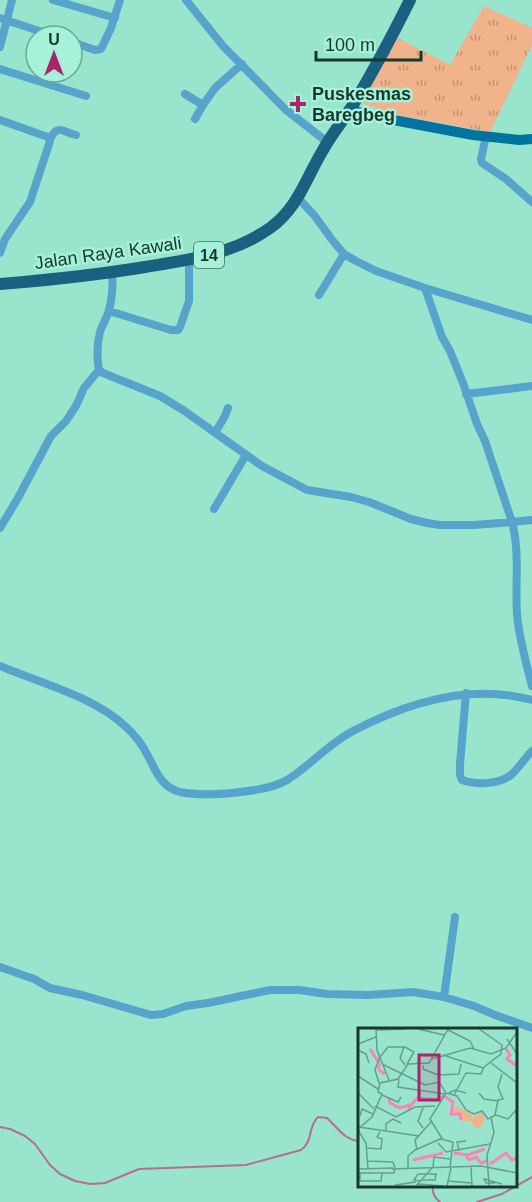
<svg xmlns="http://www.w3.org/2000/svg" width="532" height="1202" font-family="Helvetica,sans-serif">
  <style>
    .grass { fill: url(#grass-tufts) }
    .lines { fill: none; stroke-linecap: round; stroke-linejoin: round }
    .stream { stroke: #b66d8f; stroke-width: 2 }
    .minor { stroke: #56a3cb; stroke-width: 8 }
    .major { stroke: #00739e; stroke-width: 10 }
    .highway { stroke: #196081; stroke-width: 12 }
    .poi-dot { fill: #aa246c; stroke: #a5f1da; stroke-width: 2 }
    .labels { text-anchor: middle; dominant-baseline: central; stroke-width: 5; stroke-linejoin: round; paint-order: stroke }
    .shield { fill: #a5f1da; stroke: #426f62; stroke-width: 1.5 }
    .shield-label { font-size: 16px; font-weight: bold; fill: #18372f }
    .poi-label { font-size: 18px; font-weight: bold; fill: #18372f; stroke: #a5f1da; text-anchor: start }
    .street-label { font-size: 18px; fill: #18372f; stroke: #a5f1da }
    .inset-river { fill: none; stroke: #f984b8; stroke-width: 3 }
    .inset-road { fill: none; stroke: #659f8e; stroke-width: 1.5 }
    .view { fill: #aa246c; fill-opacity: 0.15; stroke: #aa246c; stroke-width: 3 }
    .inset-edge { fill: none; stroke: #18372f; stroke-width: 3 }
  </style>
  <defs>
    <pattern id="grass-tufts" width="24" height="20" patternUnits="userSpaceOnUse" patternTransform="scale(1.5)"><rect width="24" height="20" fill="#f1b38b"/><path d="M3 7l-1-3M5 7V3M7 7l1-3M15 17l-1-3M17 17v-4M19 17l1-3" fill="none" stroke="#c29272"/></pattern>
  </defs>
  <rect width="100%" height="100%" fill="#98e4cd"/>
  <!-- grass -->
  <path class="grass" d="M484,6L532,28V45L490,132L397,115L364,104L361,99L394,36L450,65Z"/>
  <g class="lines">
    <!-- stream -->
    <path class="stream" d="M0,1127L10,1129L25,1136L35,1144L50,1165L60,1174L75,1181L90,1184L105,1183L139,1169L246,1165L301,1150C313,1142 308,1126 318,1117L327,1118C338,1128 344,1140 360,1141
      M433,1186C432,1193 434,1197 440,1202
      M477,1202L502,1194L532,1177"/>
    <!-- minor -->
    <path class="minor" d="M53,0L115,18
      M186,0L223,46L285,109L327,142
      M0,18L54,36
      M72,42L95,50L101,49L111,28L120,0
      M0,47L12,0
      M0,69L86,96
      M185,94L203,105
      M195,119L203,105L215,88L242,64
      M0,120L45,136L48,137L50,141L30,202L5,239L0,253
      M486,136L481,159L482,163L506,179L532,202
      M50,139C58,124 61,131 76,135
      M298,198L314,215L333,241L344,254L356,261L376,271L425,288L532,320
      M112,273C113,285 112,299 109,310C107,318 102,325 100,332C97,344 97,359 99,370L103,373L160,396L183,410L262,466L307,490L351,497L369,502L411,519L427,523L440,525H474L512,522L485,441L477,424L463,383L450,351L442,337L425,288
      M319,295L344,254
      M109,311L171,330H178L180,327L189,301V260
      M466,394L532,386
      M215,433L225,416L228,408
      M214,509L246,455
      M532,520L512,522C520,551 515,584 517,614C519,639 526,662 532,686
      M0,528L18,498L51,436L66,421L76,406L84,388L99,370
      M0,666C40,683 95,697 126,727C134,734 143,746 148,756C156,771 161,787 180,792C203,797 266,793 287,780C310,766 328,744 353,731C408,702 470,683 532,700
      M466,693L460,764V775L462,780C476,785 502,785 513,773C520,766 525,758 532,751
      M0,967L34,979L50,988L82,995L151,1015L163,1014L186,1006L208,1003L270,990H299L327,994L368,995L413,992L444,997L474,1006L495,1015L532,1028
      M444,997L455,917"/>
    <!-- major -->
    <path class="major" d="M350,109L367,115L473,135L519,140L532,139"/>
    <!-- highway -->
    <path class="highway" d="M0,284C49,280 97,275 145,267C188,260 234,254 270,228C298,208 306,178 323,150C331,135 342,122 351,108C372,74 392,36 410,0"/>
  </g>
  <!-- markers -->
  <path class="poi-dot" d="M295 95h6v6h6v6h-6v6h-6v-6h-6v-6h6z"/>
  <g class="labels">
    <!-- shield labels -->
    <rect class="shield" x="194" y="242" width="30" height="26" rx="4.5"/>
    <g class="shield-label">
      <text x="209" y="255">14</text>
    </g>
    <!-- poi labels -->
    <g class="poi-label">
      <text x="312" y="94">Puskesmas<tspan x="312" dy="21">Baregbeg</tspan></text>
    </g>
    <!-- street labels -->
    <g class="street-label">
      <text transform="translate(108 253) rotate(-8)">Jalan Raya Kawali</text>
    </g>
  </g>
  <!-- overview -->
  <g transform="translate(358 1028)">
    <rect width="159" height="159" fill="#98e4cd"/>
    <path d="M98,78L114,87L113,91L123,84L127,91L122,100H117L112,93H104V88L95,83Z" fill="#f1b38b"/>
    <path class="inset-river" d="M12,21L21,35V42L27,46M148,21L152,27L149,31L159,38M31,70L32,75L42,80L51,77V80L59,70L78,72L86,68L95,74L93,86H102L103,92M96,125L110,127L127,121M108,128L111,132L118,129L123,135L129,133M55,132L85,125M132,136L148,125L154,132L159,130"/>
    <path class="inset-road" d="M18,1L19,22L31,52M60,1L86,7M18,2L47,1M90,2L112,13L116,21M149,11L159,26M0,16L18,9M46,19L42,30L47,37M0,22L8,26L11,35M85,27L125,40M22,29L30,19H47L56,24L49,36M74,31L112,20L133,26L148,20L159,4M133,35L159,55M24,36L67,57L81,54L88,65L72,91L85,112M65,37V41L80,47M0,48L20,61M41,51L40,59L87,66M81,53L80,47L101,46L103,36M21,55L17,42L22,28M0,65L16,81M88,65L99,68L108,82L116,86L124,83L130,91L133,89M91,65L97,62L108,65M121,65L126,71L140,73M24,67L40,74L43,69M96,67L108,45L123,46L126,39L143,26L144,17L121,1M17,78L38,89L57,79L77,78M65,80L60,93L65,100M137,87L140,72L145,71L140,59L144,46M2,88L4,81L15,86M1,99L61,108M0,101L14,89L24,66L20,64L22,55L40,51L50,36L71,35L90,1M0,102L8,115L10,141M28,102V96L35,91L43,95M80,115L88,124L132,116M9,120L23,121L24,111L19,109L22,104M59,122L57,112L73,94M101,123L99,114L108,113M10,133L35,134L37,140M75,139L76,129L92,131M92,139L95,114M113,139L114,158M50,140V128L57,122L82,111L95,114M0,141L35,140M34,141L123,138L159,145M0,145H36L37,140M2,145V153H23L24,146M62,153L56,152L60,146H78L77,152H64M90,153L113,155M137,155H128L126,151L144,156M60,156L85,158M37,157L58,154M58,158L74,140M89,158L93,140M131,158L129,127L136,105L133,89L138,87L150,91L159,81"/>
    <path class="view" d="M61,27H81V72H61Z"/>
    <rect width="159" height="159" class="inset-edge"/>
  </g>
  <!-- north arrow -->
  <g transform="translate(54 54)"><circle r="28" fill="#a5f1da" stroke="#6da796" stroke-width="1.5"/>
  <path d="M0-4.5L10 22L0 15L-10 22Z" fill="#aa246c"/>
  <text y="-9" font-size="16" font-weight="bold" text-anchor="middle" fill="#18372f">U</text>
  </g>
  <!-- scale -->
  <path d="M316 51v9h105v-9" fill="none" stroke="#18372f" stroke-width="3"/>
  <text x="325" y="51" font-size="18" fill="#18372f" stroke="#a5f1da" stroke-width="4.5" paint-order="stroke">100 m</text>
</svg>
